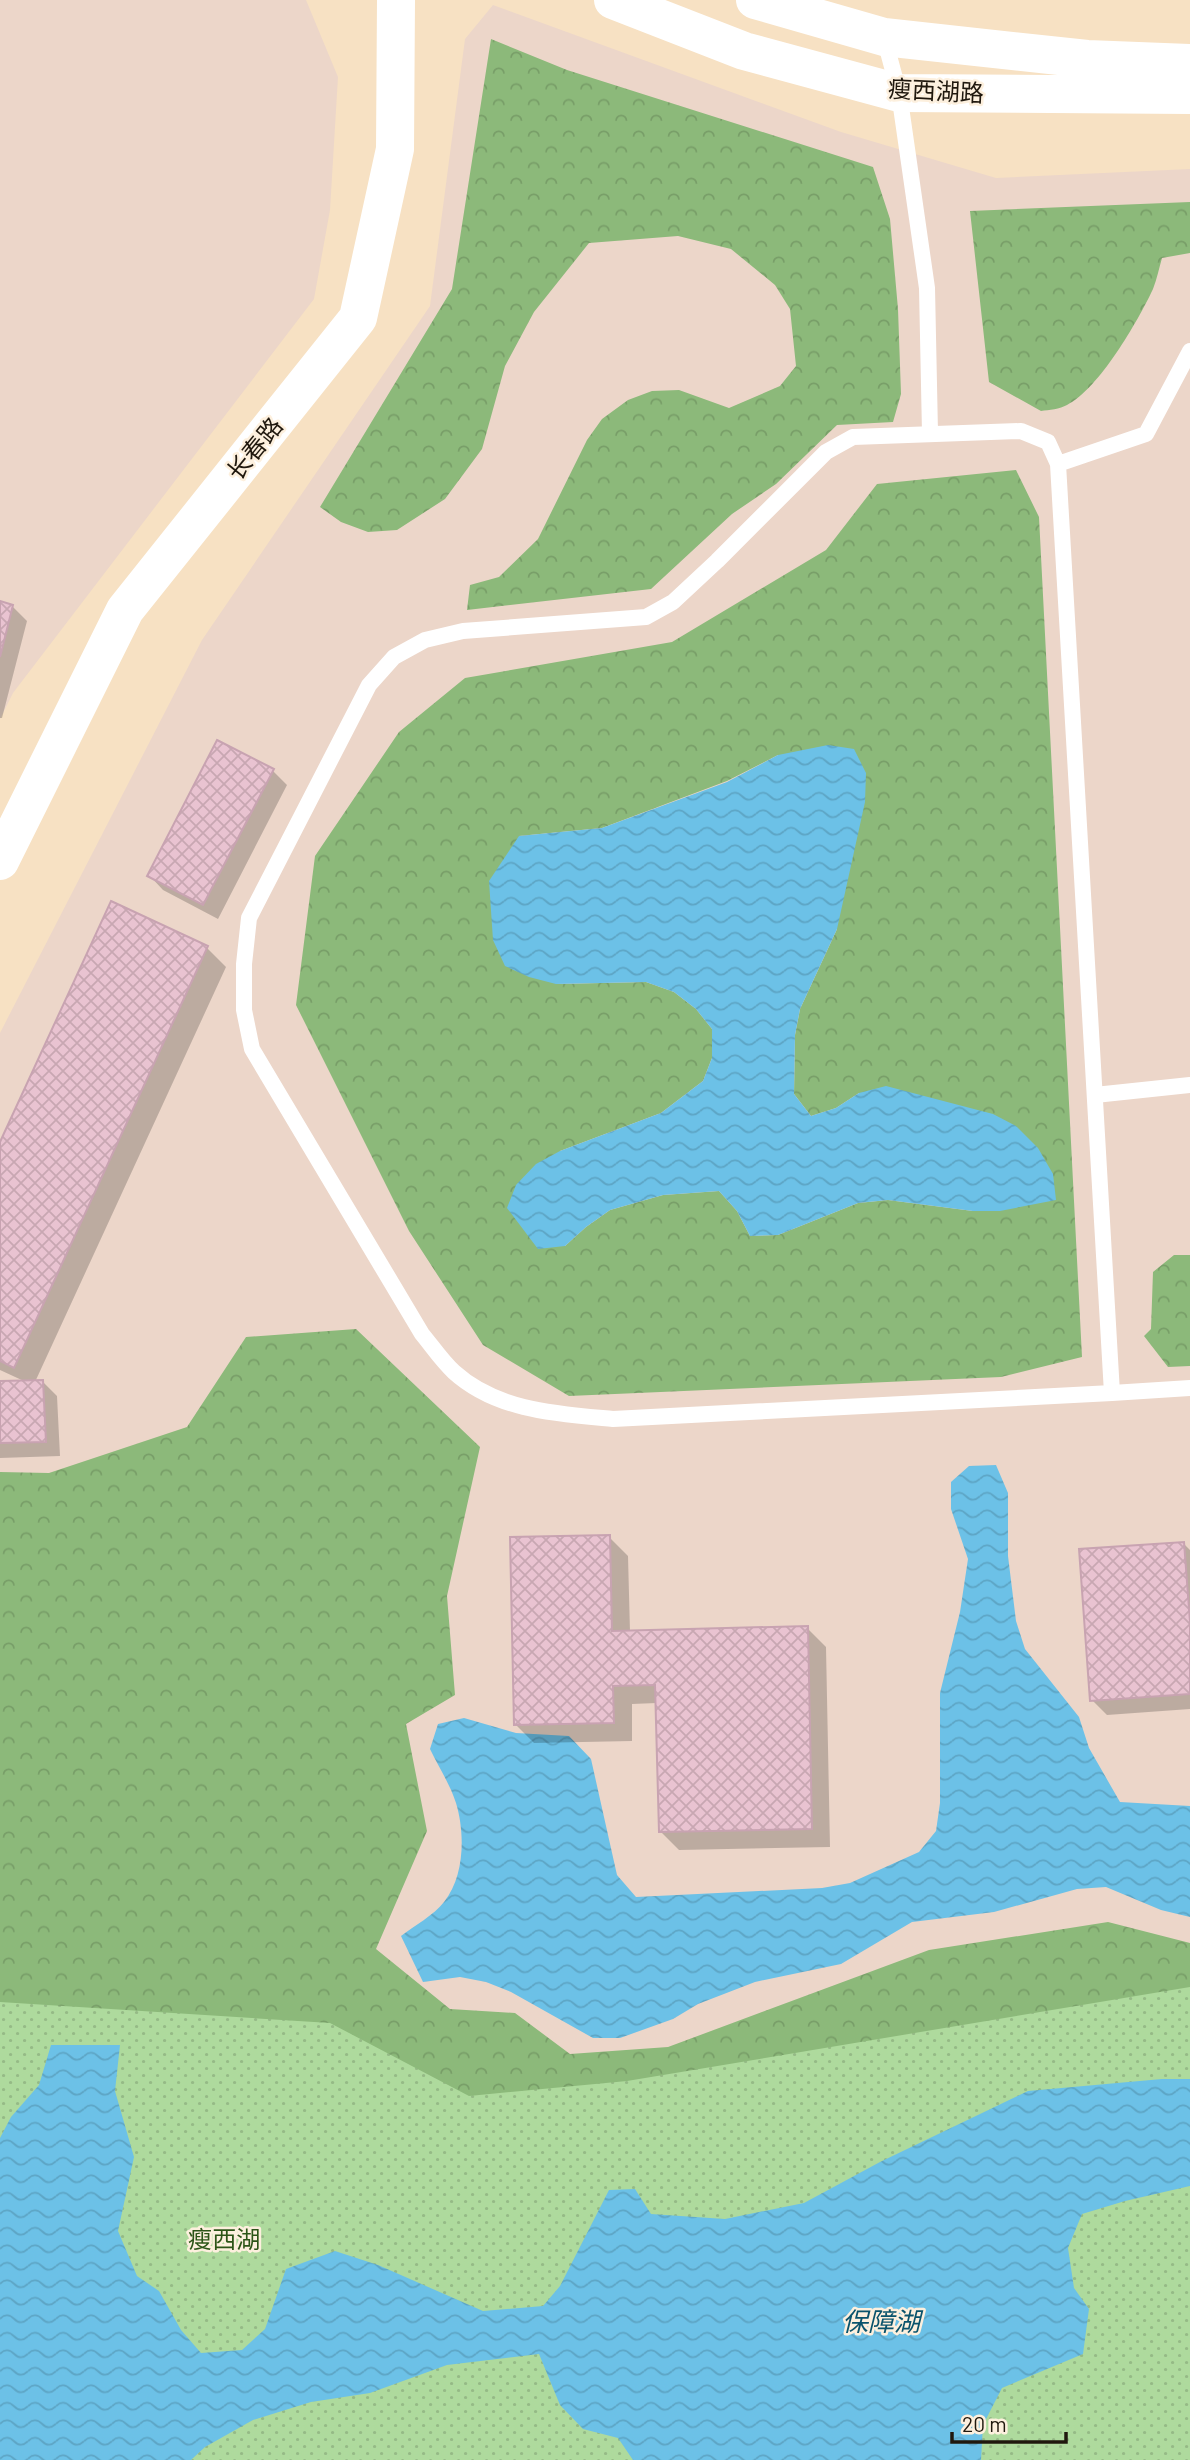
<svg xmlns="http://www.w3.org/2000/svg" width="1190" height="2460" font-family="Barlow,'Noto Sans SC',sans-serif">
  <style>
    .commercial { fill: #ecd6c9 }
    .forest { fill: url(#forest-crowns); fill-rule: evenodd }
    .park { fill: url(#park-dots) }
    .water { fill: url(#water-waves) }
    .shadow { fill: #0003 }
    .building { fill: url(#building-cross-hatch); stroke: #c8a3b1; stroke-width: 2 }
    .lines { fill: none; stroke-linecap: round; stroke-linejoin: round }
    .service { stroke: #fff; stroke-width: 16 }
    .tertiary { stroke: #fff; stroke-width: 38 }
    .primary { stroke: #fff; stroke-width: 38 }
    .labels { text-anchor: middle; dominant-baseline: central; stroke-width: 5; stroke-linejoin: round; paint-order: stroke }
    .street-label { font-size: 24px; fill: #20180e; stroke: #fdf0de }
    .park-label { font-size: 24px; fill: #2c5517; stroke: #fdf0de }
    .water-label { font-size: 26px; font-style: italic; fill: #0a536c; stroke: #fdf0de }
  </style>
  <defs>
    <pattern id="forest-crowns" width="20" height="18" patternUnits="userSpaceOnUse" patternTransform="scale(1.75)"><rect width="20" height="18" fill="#8cb97a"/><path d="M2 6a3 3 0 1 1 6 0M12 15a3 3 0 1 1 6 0" fill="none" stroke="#789e68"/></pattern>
    <pattern id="park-dots" width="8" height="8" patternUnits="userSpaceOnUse" patternTransform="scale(1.75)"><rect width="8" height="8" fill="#aeda9d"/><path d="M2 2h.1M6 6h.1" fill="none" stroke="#95ba86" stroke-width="1.8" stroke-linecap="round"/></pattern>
    <pattern id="water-waves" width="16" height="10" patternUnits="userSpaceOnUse" patternTransform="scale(1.75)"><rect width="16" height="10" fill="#6cc1e7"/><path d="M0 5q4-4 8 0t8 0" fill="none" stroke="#5da5c5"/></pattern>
    <pattern id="building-cross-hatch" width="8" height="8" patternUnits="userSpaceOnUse" patternTransform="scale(1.75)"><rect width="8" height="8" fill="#e9c3d1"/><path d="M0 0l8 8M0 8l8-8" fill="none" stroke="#c8a7b2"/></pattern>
  </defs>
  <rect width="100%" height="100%" fill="#f7e1c3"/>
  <!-- commercial -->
  <path class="commercial" d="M0,0H306L338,77L330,210L314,299L13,693L0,719Z
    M493,5L841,132L996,178L1190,169V1987L627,2081L0,2002V1033L202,640L430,306L465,39Z"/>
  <!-- forest -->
  <path class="forest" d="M491,39L567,70L873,167L890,219L898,309L901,394L893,422L837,425L776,484L732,514L651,589L467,610L470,585L499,577L538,539L587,440L602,419L628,400L652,391L679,390L729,408L780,386L796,366L790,309L775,285L731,249L678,236L589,243L534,312L505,366L482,449L445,499L397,530L368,532L341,522L320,507L452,289Z
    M1190,202V253L1162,258C1159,268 1157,279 1153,289C1138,321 1099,389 1067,405C1060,409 1049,410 1041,411L989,382L970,211Z
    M1016,470L1039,517L1082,1357L1001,1377L569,1396L483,1345L409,1231L296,1005L315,856L399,732L465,678L672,642L826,550L877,484ZM778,755L837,929L800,1009L795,1035L794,1094L811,1116L836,1108L859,1093L973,1211L888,1200L858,1203L778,1235L750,1236L737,1211L719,1191L663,1195L610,1210L586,1227L565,1246L560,1151L661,1113L703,1081L712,1058V1029L696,1009L674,992L646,982L556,984L519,836L602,828L727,781Z
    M1174,1255H1190V1366L1168,1367L1144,1336L1151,1329L1153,1272Z
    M356,1329L480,1447L447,1596L455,1695L406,1724L427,1831L376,1949L450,2009L515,2013L570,2054L668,2047L929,1950L1108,1922L1190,1943V2059L780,2182L0,2041V1472L49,1473L187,1427L246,1337Z"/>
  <!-- park -->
  <path class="park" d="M1190,1987V2460H0V2002L330,2023L469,2096L627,2081Z"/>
  <!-- water -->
  <path class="water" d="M828,745L854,749L866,773L865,802L837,929L800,1009L795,1035L794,1094L811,1116L836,1108L859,1093L886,1086L993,1114L1016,1126L1038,1148L1053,1174L1056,1200L1000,1211H973L888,1200L858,1203L778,1235L750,1236L737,1211L719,1191L663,1195L610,1210L586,1227L565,1246L538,1249L507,1208L516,1185L536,1164L560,1151L661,1113L703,1081L712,1058V1029L696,1009L674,992L646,982L556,984L529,977L505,966L493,940L489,881L519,836L602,828L727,782L778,755Z
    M996,1465L1008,1493V1556L1016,1621L1025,1649L1079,1717L1089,1748L1120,1802L1190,1806V1917L1161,1910L1106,1887L1077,1889L994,1912L912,1922L841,1964L755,1982L698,2004L673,2019L620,2038H593L511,1992L486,1982L460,1977L423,1982L401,1936C414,1926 434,1915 444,1902C465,1876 465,1833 456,1803C450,1784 438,1766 430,1749L438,1724L464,1718L516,1733L569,1736L591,1759L617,1875L636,1897L822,1888L850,1883L919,1852L936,1831L940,1803V1693L960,1612L968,1559L951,1509V1482L969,1466Z
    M51,2045H120L115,2091L134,2157L118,2231L137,2276L159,2291L181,2330L201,2353L242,2350L265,2329L286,2269L335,2251L378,2265L483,2311L543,2306L560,2286L609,2190L635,2189L651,2214L725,2219L804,2203L880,2162L1028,2091L1162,2079H1190V2186L1125,2201L1082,2214L1068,2248L1074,2288L1089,2309L1083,2354L1002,2388L983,2425L981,2460H633L618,2438L583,2429L560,2405L539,2354L447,2365L370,2393L311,2402L253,2420L205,2447L191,2460H0V2138L11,2117L39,2085Z"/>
  <!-- shadow -->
  <path class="shadow" d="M0,603L12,606L27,621L2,718H0Z
    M273,771L287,785L218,919L163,890L149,875Z
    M112,903L207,948L226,967L35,1382L42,1381L57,1396L60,1456L0,1458V1383L26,1382L0,1370V1146Z
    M609,1537L628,1556L630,1632L807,1628L826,1647L830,1847L679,1850L660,1831L657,1703L632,1704V1741L534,1743L515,1724Z
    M1184,1544L1190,1550V1709L1107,1715L1092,1700Z"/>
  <!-- building -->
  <path class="building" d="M0,601L13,605L0,657Z
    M217,740L274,769L203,905L147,876Z
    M111,901L208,946L14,1368L0,1361V1142Z
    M43,1380L46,1442L0,1443V1381Z
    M610,1535L612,1631L808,1626L812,1829L659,1832L655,1685L613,1686L614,1723L514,1725L510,1537Z
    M1184,1542L1190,1622V1694L1090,1701L1079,1549Z"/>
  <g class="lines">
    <!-- service -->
    <path class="service" d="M884,37L899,93L927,288L930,433
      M1058,464L1146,434L1190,351
      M1095,1095L1190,1085
      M1112,1393L1058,464L1048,442L1021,431L853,437L826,452L717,561L673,602L646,617L463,631L425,640L394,657L369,685L249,918L244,964V1010L252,1049L422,1334C432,1346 442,1361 454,1372C497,1411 558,1414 613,1419L1112,1393L1190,1388"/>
    <!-- tertiary -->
    <path class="tertiary" d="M0,861L125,610L358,318L395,149L396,0"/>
    <!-- primary -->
    <path class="primary" d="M613,0L744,51L899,93L1190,95
      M755,0L884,37L1087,59L1190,63"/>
  </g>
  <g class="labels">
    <!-- street labels -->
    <g class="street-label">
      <text transform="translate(936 90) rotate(3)">瘦西湖路</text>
      <text transform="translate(254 448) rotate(-51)">长春路</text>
    </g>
    <!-- park labels -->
    <g class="park-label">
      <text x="224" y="2238">瘦西湖</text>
    </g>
    <!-- water labels -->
    <g class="water-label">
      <text x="881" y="2320">保障湖</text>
    </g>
  </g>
  <!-- scale -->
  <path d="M952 2432v10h114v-10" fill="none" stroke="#20180e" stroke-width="3.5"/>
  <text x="962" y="2432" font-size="21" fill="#20180e" stroke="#fdf0de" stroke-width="5" paint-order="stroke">20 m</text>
</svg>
